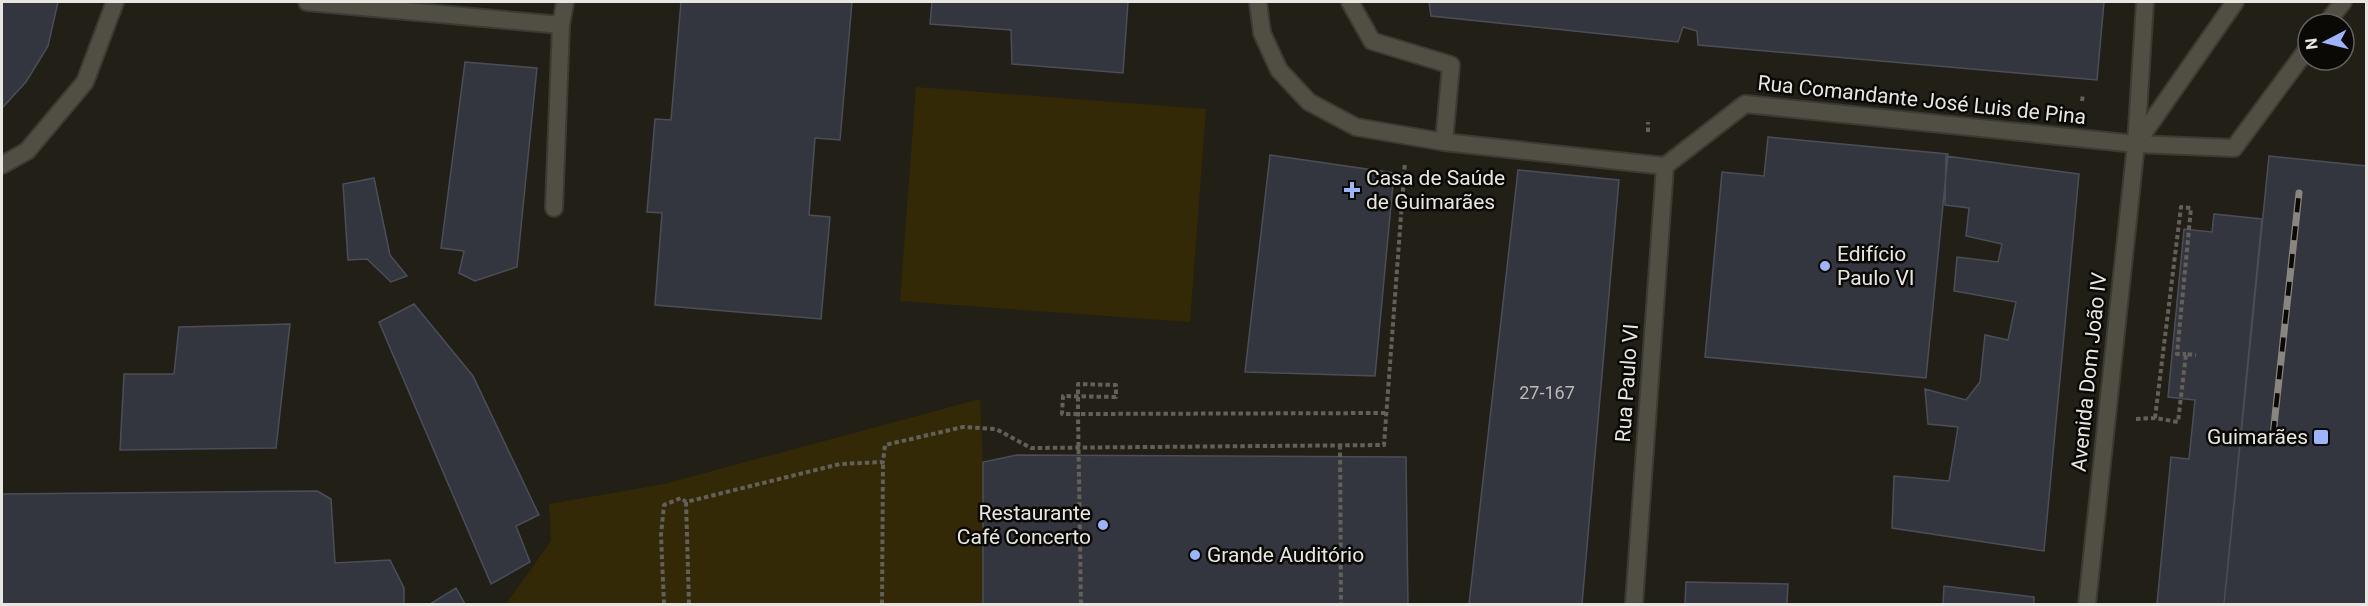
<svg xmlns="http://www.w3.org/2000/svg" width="2368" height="606" font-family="Roboto,sans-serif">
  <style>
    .green { fill: #332907 }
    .building { fill: #34363f; stroke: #4b4e58; stroke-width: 1.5 }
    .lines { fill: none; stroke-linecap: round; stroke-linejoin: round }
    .service-casing { stroke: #3c3a34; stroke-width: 20 }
    .minor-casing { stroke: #3c3a34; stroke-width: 20 }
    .tertiary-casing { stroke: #3c3a34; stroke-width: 20 }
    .path { stroke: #626059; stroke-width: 4; stroke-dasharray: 4.5 3; stroke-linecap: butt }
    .service { stroke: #514e44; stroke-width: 16 }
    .minor { stroke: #514e44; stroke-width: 16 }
    .tertiary { stroke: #514e44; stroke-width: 16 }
    .rail-casing { stroke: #88867f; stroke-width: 7 }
    .rail { stroke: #0a0906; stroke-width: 4.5; stroke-dasharray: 14; stroke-linecap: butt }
    .poi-dot { fill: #9db4fd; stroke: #0a0906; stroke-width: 2 }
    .labels { text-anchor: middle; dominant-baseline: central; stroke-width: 5; stroke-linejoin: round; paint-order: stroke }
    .number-label { font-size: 18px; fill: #bbbab8 }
    .street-label { font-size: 21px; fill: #e8e6e1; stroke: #0a0906 }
    .poi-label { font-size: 21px; fill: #e8e6e1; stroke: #0a0906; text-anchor: start }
  </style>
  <rect width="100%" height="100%" fill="#211f16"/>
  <!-- green -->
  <path class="green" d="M916,87L1206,109L1190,322L900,301Z
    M980,399L983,462V604H506L551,541L549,504L664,484Z"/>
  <!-- building -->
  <path class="building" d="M2,2H58L48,46L26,82L2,108Z
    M681,2H852L840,140L815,138L809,215L830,217L821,319L655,305L662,213L647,212L655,119L671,120Z
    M932,2H1128L1123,73L1012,64L1011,30L930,24Z
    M1429,2H2104L2097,80L1698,45L1697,31L1683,27L1678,42L1431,16Z
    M465,62L537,68L517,267L475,281L459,273L464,251L441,248Z
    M1768,137L1948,154L1926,378L1705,357L1722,172L1764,176Z
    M1270,155L1394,173L1375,376L1245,372Z
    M1946,156L2079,174L2044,551L1892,528L1894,476L1949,481L1958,427L1928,424L1925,389L1966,400L1980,382L1985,335L2008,340L2016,302L1954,291L1957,257L1998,262L2002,244L1966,236L1969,208L1945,205Z
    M2269,156L2366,166V604H2224Z
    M1518,170L1619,180L1582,604H1469Z
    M374,178L390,255L407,276L391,282L367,259L348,260L343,184Z
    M2214,214L2262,219L2224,604H2157L2171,457L2189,459L2195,400L2168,397L2184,229L2212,232Z
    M414,304L473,376L539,515L516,526L530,562L491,584L379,322Z
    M290,324L276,448L120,450L124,374H174L179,327Z
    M1017,455L1406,457L1408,604H983V462Z
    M317,491L331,499L335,563L390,560L404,588V604H2V494Z
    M1686,582L1788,584L1787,604H1685Z
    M1944,586L2034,597V604H1943Z
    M456,588L465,604H430Z"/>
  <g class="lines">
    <defs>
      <path id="service" d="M1350,2L1372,41L1451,65L1444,142
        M2326,24L2343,2
        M2136,144L2234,148L2308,48"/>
      <path id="minor" d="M307,2L561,25
        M1258,2L1262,33L1279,70L1309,102L1356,127L1444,142L1665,166L1745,104L2136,144L2145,2
        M2,165L27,151L85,82L115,2
        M554,208L561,25L565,2
        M1634,604L1665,166"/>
      <path id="tertiary" d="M2087,604L2136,144L2235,2"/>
    </defs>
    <!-- service casing -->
    <use href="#service" class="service-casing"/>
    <!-- minor casing -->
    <use href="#minor" class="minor-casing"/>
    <!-- tertiary casing -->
    <use href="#tertiary" class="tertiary-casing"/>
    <!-- path -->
    <path class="path" d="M2082,101L2083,94
      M1648,132V122
      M2155,418L2181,207L2191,208L2177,354H2186
      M2136,419L2155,418L2178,422L2186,354L2196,355
      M1340,445L1341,604
      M686,502L689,604
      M664,604L661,535L664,505L681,498L686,502L840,464L883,462L885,445L963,427L996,429L1031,448L1384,445L1405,162
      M882,604L883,462
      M1081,604L1078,414V384L1116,385V397L1063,396L1062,414H1078L1387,413"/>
    <!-- service -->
    <use href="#service" class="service"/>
    <!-- minor -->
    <use href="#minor" class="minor"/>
    <!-- tertiary -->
    <use href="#tertiary" class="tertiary"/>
    <defs>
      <path id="rail" d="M2273,435L2299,193"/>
    </defs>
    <!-- rail casing -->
    <use href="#rail" class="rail-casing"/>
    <!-- rail -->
    <use href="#rail" class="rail"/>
  </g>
  <!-- markers -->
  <g class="poi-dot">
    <path d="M1349 181h6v6h6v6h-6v6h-6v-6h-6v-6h6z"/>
    <circle cx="1825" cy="266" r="6"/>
    <rect x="2313" y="429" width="16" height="16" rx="3"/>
    <circle cx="1103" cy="525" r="6"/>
    <circle cx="1195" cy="555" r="6"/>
  </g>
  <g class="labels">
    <!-- number labels -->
    <g class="number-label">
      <text x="1547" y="392">27-167</text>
    </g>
    <!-- street labels -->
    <g class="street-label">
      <text transform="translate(1922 100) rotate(6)">Rua Comandante José Luis de Pina</text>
      <text transform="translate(2089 372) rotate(-84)">Avenida Dom João IV</text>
      <text transform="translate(1627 383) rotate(-86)">Rua Paulo VI</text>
    </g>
    <!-- poi labels -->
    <g class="poi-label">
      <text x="1366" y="178">Casa de Saúde<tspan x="1366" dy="24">de Guimarães</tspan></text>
      <text x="1837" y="254">Edifício<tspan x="1837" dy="24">Paulo VI</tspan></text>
      <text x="2308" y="437" text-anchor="end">Guimarães</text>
      <text x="1091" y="513" text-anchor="end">Restaurante<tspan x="1091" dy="24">Café Concerto</tspan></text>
      <text x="1207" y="555">Grande Auditório</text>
    </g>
  </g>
  <!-- border -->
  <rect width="2368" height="606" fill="none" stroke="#e8e6e1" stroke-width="6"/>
  <!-- north arrow -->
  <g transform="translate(2326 42) rotate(263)"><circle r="28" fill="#0a0906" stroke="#63615e" stroke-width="1.5"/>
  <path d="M0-4.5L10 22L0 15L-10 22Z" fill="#9db4fd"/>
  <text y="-9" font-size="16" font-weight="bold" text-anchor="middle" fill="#e8e6e1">N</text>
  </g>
</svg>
